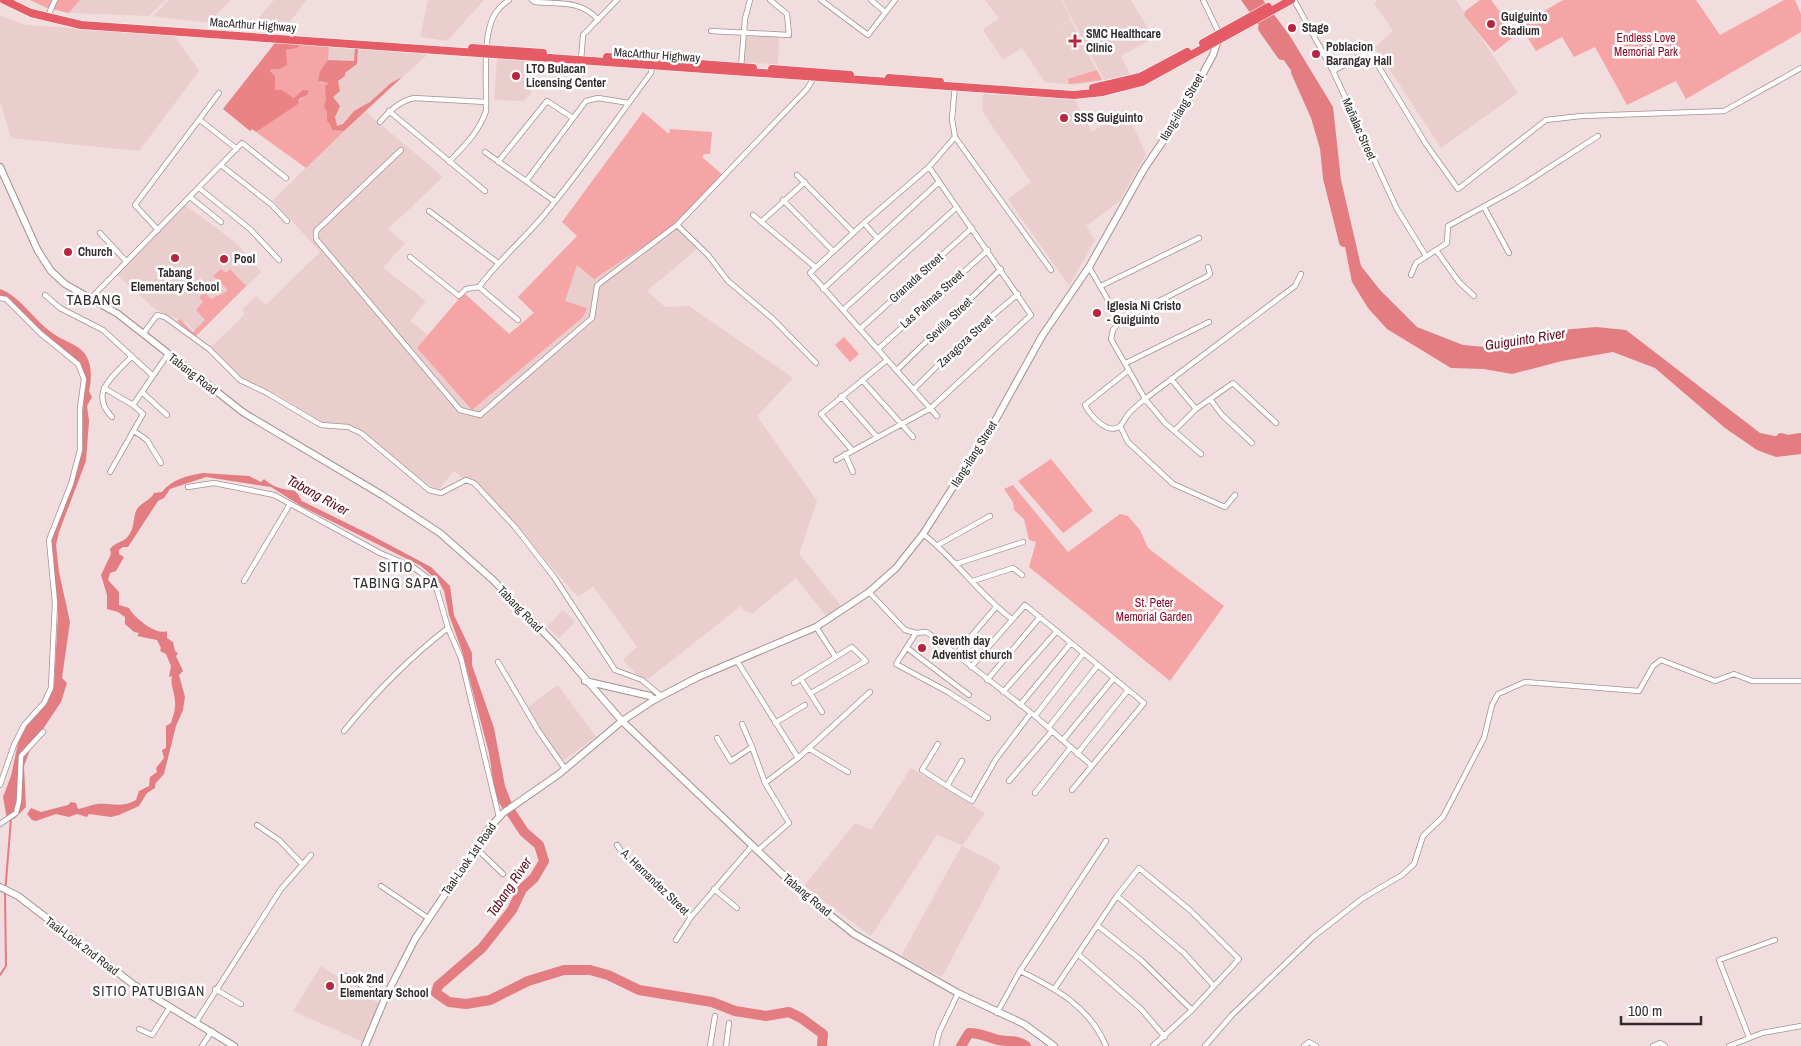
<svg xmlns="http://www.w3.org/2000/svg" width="1801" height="1046" font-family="'Archivo Narrow',sans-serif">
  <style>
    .built { fill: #e9cecd }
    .green { fill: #f6a5a6 }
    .forest { fill: #ea8386 }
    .water { fill: #e37d81 }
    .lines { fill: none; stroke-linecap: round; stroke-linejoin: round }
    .stream { stroke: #e37d81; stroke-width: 2 }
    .river { stroke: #e37d81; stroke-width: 10 }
    .street-casing { stroke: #a39191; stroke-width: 6 }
    .secondary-casing { stroke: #a39191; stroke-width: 8 }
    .highway-casing { stroke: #fff; stroke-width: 9 }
    .street { stroke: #fff; stroke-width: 4.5 }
    .secondary { stroke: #fff; stroke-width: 6 }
    .highway { stroke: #e55c67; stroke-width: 8 }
    .poi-dot { fill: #b8263d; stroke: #fff; stroke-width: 2 }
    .labels { text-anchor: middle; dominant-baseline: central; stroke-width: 5; stroke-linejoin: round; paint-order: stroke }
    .poi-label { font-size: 12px; font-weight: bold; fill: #332c2c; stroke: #fff; text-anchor: start }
    .street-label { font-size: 12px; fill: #332c2c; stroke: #fff }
    .park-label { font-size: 12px; fill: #8b0a26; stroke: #fff }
    .water-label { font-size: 14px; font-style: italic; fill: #67071b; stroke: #fff }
    .neighbourhood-label { font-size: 14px; letter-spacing: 1px; fill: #332c2c; stroke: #fff }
    .quarter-label { font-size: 15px; letter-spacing: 1px; fill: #332c2c; stroke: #fff }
  </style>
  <rect width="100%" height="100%" fill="#f1dddd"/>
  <!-- built -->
  <path class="built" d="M80,0H166L149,16L69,13Z
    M169,0H231L217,14L216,24L153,16Z
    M274,0H306L285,29L251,27Z
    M428,0H484L447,41L420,37Z
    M985,0H1061L1071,20L1053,30L1071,21L1102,80L1075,85L1045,82L1022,48L1003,60L983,30L999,18Z
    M1062,0H1131L1154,38L1121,56L1130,74L1104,80Z
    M1377,0H1456L1518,93L1441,148L1375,47L1393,31L1374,3Z
    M0,16L26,25L174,35L199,71L139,151L11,138L0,101Z
    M746,35L779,37L778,64L744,63Z
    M275,43L426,53V56L365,111L443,177L388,229L405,243L383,268L426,301L410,321L428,335L464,293L510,334L534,312L518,297L563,251L675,226L698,248L647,291L665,307L689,306L793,378L757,416L817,501L799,554L843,608L828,618L796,578L753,613L746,612L741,606L648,679L638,676L623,660L637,647L593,586L578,597L475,481L471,478H463L454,471L439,489L431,486L389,456L360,429L349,425L323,423L280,396L242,377L211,347L245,314L242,310L256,296L266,305L320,252L273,200L306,168L253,129L250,131L223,109Z
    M497,58L529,61L528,86L532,92L524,101L494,100Z
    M983,94L1074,98L1092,132L1125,109L1146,154L1120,201L1086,226L1095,240L1069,286L1008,199L1031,182L984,114L982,108Z
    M185,205L235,242L261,272L198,334L187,323L156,310L116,274Z
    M563,610L575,622L559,638L547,627Z
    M558,685L596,737L563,761L525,709Z
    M911,768L985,813L962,846L1001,866L942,977L901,956L962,845L937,835L871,936L804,886L855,823L871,830Z
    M321,966L381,1005L363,1042L293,1011Z"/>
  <!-- green -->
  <path class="green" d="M30,0H80L69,13L47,8Z
    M1480,0H1491L1517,34L1494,52L1464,15L1465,11Z
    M1563,0H1696L1720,35L1784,0H1795L1801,14V32L1686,99L1676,81L1627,105L1595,47L1574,57L1562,37L1536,51L1520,25Z
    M300,44L329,46L328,60L320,83L330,82L325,86L333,130L344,131L306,168L256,132L307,95L309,91L294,98L282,90H275L270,72L286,50L297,48Z
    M1097,70L1102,80L1069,84L1068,79Z
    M643,112L669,134L670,129L712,132L710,154H704L702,157L724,176L675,226L594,279L577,265L565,301L587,308L583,317L472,410L417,348L464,293L509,334L534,313L518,297L577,236L562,222Z
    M221,269L226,273L230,269L246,286L195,337L177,321L180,319L193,332L205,320L196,310L203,302L199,297L204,292L211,299L226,292L227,289L213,276Z
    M844,337L859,354L850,362L835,345Z
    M1051,459L1093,511L1063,533L1018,481Z
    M1013,485L1068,552L1120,514L1128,516L1140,530L1148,548L1224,606L1170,681L1029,567L1036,542L1029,540L1024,519L1014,510L1013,502L1004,489Z"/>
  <!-- forest -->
  <path class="forest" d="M275,43L300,44L297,48L286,50L287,65L280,69H272L270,71L275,76V90H282L294,98L303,90L309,91L307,95L299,99L298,104L256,132L252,129L250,131L223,109Z
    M355,48H358L357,64L345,73V76L338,81L340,91L333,97L340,106L335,117L337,126L343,124L354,111L370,102L391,83L402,77L344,131L332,130L330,124L327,121V112L324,106L326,100L325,86L329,83L318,81L320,71L328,60L354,61Z"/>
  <!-- water -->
  <path class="water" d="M1241,0H1263L1290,36L1333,107L1341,180L1361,266L1380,290L1417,327L1463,345L1496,348L1561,330L1596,327L1626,330L1760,433L1795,440L1801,438V454L1776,457L1757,450L1725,428L1655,368L1613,352L1562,361L1512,374L1484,369L1451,368L1387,329L1368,308L1352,282L1320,122L1300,83Z
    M0,289C22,297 36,324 57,336C66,342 79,345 85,354C92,364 92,380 89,391L92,397L87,406L89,421L86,461L59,532L56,545L59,572L70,622L62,678L67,683L61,702L31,747L24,766L26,807L14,819H7L3,797L11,776L18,743L27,725L47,702L54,686L58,615L51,538L80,457L85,383L79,362L0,296Z
    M203,473L249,476L261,482L264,479C269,485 287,492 295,490L302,501L369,534L431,567L450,586L454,615L472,653V665L494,728L505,786L512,804L503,809L495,793L489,753L462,651L449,615L444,591L439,582L421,566L301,506L271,487L206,477L170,489L164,498L158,501L128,547H123L119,550V554L124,557L116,571L110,573L108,580L119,592V605L129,608C134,618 157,636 167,631V638L173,642L175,651L178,653L176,656L183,671L179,675L185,697L183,710L176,726L164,774L155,784V788L147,793L139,806L119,815L111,817L89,814L87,817L77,814L69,817L56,814L36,821L32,820L27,814L31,808L41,812L68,805L71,802L76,803L78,809C84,808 94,804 97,804C111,803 123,808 136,800L139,791L149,786L150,777L157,772L156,768L164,758L162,750L166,748V726L171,723C173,716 176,709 175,702C175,692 170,686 172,676L169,677L171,666L166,654L160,651L161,648L157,640L137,636L139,633L134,632L125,624V617L118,612L107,609V595L101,575L111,554L110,549C115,542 125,542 129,535C135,527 133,515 137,509C142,502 151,500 154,493L162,492C171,480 188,475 203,473Z"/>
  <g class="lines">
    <!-- stream -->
    <path class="stream" d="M0,975L6,966L5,894L11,819"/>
    <!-- river -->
    <path class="river" d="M1263,28L1282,55
      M1296,72L1316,117L1325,148L1328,178L1344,242
      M1781,438L1788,440L1801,438
      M503,800L524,832L539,845L544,861L534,878L522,889L512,910L482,948L438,986L436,993L449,1002L466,1004L490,1000L528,981L564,970H590L608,975L639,990L712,1002L735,1011L766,1016L789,1012L801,1018L823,1034L822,1046
      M961,1046L969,1033C981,1033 987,1037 998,1040C1008,1042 1017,1039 1026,1046"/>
    <defs>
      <path id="street" d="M532,0L535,2C558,4 582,0 598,20
        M821,0L868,35L895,0
        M871,0L885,12
        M1203,0L1219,33
        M1294,0L1333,71L1397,209L1426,256
        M47,18L55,0
        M711,31L789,35L787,14L770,0
        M581,61L583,35L617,0
        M741,67L745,19L750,0
        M1333,71L1366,53L1371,54L1426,144L1458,189L1546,120L1581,116L1724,111L1801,68
        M955,85L952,119L955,137L1051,270
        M389,111L485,191
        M200,120L237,149
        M380,122C389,111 400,101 414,98L486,102
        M401,150L316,231V239L460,410L480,415L592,318L597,286L600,283L677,225L807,89L815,76
        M485,152L554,201
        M449,162C464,146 479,132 486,111C487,85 481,31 497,11C500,7 505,3 509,0
        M498,162L547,101L573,118
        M222,166L272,205L287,221
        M797,175L853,232
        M527,180L586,101L598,98L629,103
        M199,188L250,229L279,260
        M190,197L221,222
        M783,200L833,251
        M1484,207L1509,253
        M429,211L498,263
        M753,215L815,267
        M762,221L805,182
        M864,223L877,238
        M677,225L708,255L728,281L773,319L816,363
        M158,230L135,205L219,93
        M100,233L126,261
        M1436,250L1459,282L1474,296
        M410,257L459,296L466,289L479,287C498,261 522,241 543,216C581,171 615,121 651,73L652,64
        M1089,267L1120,321L1113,330L1111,339L1145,399L1165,423L1201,454
        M1411,275L1416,263L1447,243L1448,226L1516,189L1598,136
        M1101,286L1199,238
        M479,287L518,320
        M823,289L939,182
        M45,295L60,308L103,330L152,375
        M0,298L6,299L41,334L78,364L84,379L80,408V450L71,484L49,540L55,603L51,688L44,703L24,725L14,745L0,785
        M91,298L242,143L286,178
        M843,310L957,207
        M1120,321L1208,276L1210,274L1208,267
        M860,329L972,228
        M143,334L157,315L165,317L209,349L240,380L267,393L321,425L348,427L361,433L429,490L441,493L466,480L474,483L515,527L554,577L615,670L642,680L661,696
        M878,349L988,250
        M1126,363L1209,322
        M897,370L1001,269
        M1129,370L1085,405C1090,415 1108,436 1120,426C1123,423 1125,419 1127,416C1132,409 1139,404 1145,399L1295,286L1301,274
        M1171,379L1196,409
        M862,380L913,437
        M104,388L133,405L168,354
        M914,389L960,343L1018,294
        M143,393L167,415
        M841,396L877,437
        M1210,399L1222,415L1252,443
        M937,416L810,273L864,223L929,167L955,137
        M112,417C88,392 114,376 132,356
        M1120,426L1128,442L1173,484L1225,507L1235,495
        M134,431L147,440L161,463
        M1174,431L1196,409L1233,383L1276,423
        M852,450L821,414L887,360
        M845,454L853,472
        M836,460L931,408L1031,315L929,167
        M110,472L143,414L133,405
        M188,487L214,483L274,495L380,553L413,567L429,579L437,590L448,628L461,658L499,817
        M923,534C956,559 979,595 1012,619
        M938,545L990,516
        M956,564L1023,542
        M244,581L290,504
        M973,581L1013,568L1022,575
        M869,592L905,630L916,633L896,664L948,692L988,718
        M816,627L835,656
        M916,633L926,632L934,637L1035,716L1091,765
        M907,648L969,695
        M956,654L996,607
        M737,661L798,758
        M498,662L538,730L565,769
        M971,667L1025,605L1144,703L1072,790
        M801,679L822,712
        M987,680L1040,617
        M794,683L852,647L866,661L811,693
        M1003,692L1057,631
        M1020,705L1071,643
        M1035,716L1083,654
        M775,723L805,705
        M742,724L752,747
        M1048,728L1098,665
        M344,731C375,693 409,658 448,628
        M717,738L731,761L752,747L765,783L789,823L757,851
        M1063,740L1114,678
        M938,744L922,770L947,786L962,761
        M808,748L848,772
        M1077,754L1128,690
        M1009,781L1052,731
        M765,783L798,758L870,692
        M947,786L972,801L996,759L1031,713
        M1035,793L1071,747
        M0,824L16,813L19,801L21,756L43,732
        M257,825L279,840L302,864
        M617,845L625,857L691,917L752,846
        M477,849L503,874
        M381,886L428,918
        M714,889L737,908
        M1117,896L1184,953L1214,986
        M1098,926L1141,960L1192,1010
        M676,940L691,917
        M1079,955L1141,1009L1165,1037
        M1020,971C1055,988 1090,1007 1106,1046
        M345,976L385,998
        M1055,988L1117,896L1139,868L1191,911L1239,959L1192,1010L1153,1046
        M215,989L241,1004
        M997,1013L1020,971L1106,841
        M196,1022L281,889L311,855
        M139,1029L152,1035L170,1007
        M1749,1037L1719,960L1775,940
        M202,1046L212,1031
        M710,1046L715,1016
        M726,1046L729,1023
        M936,1046L939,1033L958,993
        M1205,1046L1232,1015L1313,937L1363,898L1402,875L1414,864L1423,836L1443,817L1484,738L1492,705L1498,694L1525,682L1639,691L1653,666L1661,660L1715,681L1734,674L1752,681H1801
        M1304,1046L1309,1042L1316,1046
        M1653,1046L1660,1043L1665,1046
        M1729,1046L1762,1033L1801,1026"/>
      <path id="secondary" d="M0,167L38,251L51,271L65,284L118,314L244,413L382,495L440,533L493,580L557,646L622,721L800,891L854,934L958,993L1024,1024L1054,1046
        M585,681L650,696L654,700
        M0,887L18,896L134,985L234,1046
        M365,1046L385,998L415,939L490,827L503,813L559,774L622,721L654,700L698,677L816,627L869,592L896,568L923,534L991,428L1042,336L1089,267L1144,169L1178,119L1213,55L1219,37"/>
      <path id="highway" d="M4,0L31,13L81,25L1074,95L1103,92L1142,82L1291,0
        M1203,43L1268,7
        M472,48L543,53
        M607,57L753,68
        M772,69L850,75
        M889,78L940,82
        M1093,88L1140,77L1187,52"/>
    </defs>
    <!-- street casing -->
    <use href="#street" class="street-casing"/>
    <!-- secondary casing -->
    <use href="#secondary" class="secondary-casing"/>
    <!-- highway casing -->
    <use href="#highway" class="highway-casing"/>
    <!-- street -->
    <use href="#street" class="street"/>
    <!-- secondary -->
    <use href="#secondary" class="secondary"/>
    <!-- highway -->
    <use href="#highway" class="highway"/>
  </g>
  <!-- markers -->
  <g class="poi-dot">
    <circle cx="1491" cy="24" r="5"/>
    <circle cx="1292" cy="28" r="5"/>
    <path d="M1072.5 33.5h5v5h5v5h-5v5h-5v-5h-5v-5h5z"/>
    <circle cx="1316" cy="54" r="5"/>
    <circle cx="516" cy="76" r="5"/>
    <circle cx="1064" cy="118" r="5"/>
    <circle cx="68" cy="252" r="5"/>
    <circle cx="175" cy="258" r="5"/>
    <circle cx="224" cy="259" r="5"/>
    <circle cx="1097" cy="313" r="5"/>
    <circle cx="922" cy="648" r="5"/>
    <circle cx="330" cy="986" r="5"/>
  </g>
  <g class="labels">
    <!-- poi labels -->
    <g class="poi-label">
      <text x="1501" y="17">Guiguinto<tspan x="1501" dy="14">Stadium</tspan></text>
      <text x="1302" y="28">Stage</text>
      <text x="1086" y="34">SMC Healthcare<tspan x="1086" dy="14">Clinic</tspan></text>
      <text x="1326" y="47">Poblacion<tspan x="1326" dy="14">Barangay Hall</tspan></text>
      <text x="526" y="69">LTO Bulacan<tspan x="526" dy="14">Licensing Center</tspan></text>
      <text x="1074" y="118">SSS Guiguinto</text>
      <text x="78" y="252">Church</text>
      <text x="234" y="259">Pool</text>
      <text x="175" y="273" text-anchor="middle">Tabang<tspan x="175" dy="14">Elementary School</tspan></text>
      <text x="1107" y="306">Iglesia Ni Cristo<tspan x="1107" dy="14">- Guiguinto</tspan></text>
      <text x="932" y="641">Seventh day<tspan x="932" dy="14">Adventist church</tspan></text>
      <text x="340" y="979">Look 2nd<tspan x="340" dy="14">Elementary School</tspan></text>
    </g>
    <!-- street labels -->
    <g class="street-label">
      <text transform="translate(253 25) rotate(4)">MacArthur Highway</text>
      <text transform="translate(657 55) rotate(4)">MacArthur Highway</text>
      <text transform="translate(1182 107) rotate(-60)">Ilang-ilang Street</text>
      <text transform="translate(1359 129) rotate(66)">Mañalac Street</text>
      <text transform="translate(916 278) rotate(-42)">Granada Street</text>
      <text transform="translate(932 299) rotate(-42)">Las Palmas Street</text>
      <text transform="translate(949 320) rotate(-44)">Sevilla Street</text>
      <text transform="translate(965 341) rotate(-43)">Zaragoza Street</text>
      <text transform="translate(193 374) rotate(38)">Tabang Road</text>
      <text transform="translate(974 454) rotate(-58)">Ilang-ilang Street</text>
      <text transform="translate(520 609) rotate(46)">Tabang Road</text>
      <text transform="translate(469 859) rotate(-55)">Taal-Look 1st Road</text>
      <text transform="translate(655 882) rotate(44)">A. Hernandez Street</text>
      <text transform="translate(807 895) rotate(40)">Tabang Road</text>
      <text transform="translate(82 946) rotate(37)">Taal-Look 2nd Road</text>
    </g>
    <!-- park labels -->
    <g class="park-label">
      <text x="1646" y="38">Endless Love<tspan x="1646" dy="14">Memorial Park</tspan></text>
      <text x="1154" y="603">St. Peter<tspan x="1154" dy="14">Memorial Garden</tspan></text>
    </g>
    <!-- water labels -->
    <g class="water-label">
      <text transform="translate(1525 339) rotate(-9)">Guiguinto River</text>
      <text transform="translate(318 495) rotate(29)">Tabang River</text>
      <text transform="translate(509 887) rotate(-56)">Tabang River</text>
    </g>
    <!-- neighbourhood labels -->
    <g class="neighbourhood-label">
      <text x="396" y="567">SITIO<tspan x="396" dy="16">TABING SAPA</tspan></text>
      <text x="149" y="991">SITIO PATUBIGAN</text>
    </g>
    <!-- quarter labels -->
    <g class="quarter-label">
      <text x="94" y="299">TABANG</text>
    </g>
  </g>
  <!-- scale -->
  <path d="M1621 1016v8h80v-8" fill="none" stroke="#332c2c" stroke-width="2.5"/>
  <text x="1628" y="1016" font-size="15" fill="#332c2c" stroke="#ffffff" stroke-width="4" paint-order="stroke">100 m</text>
</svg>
